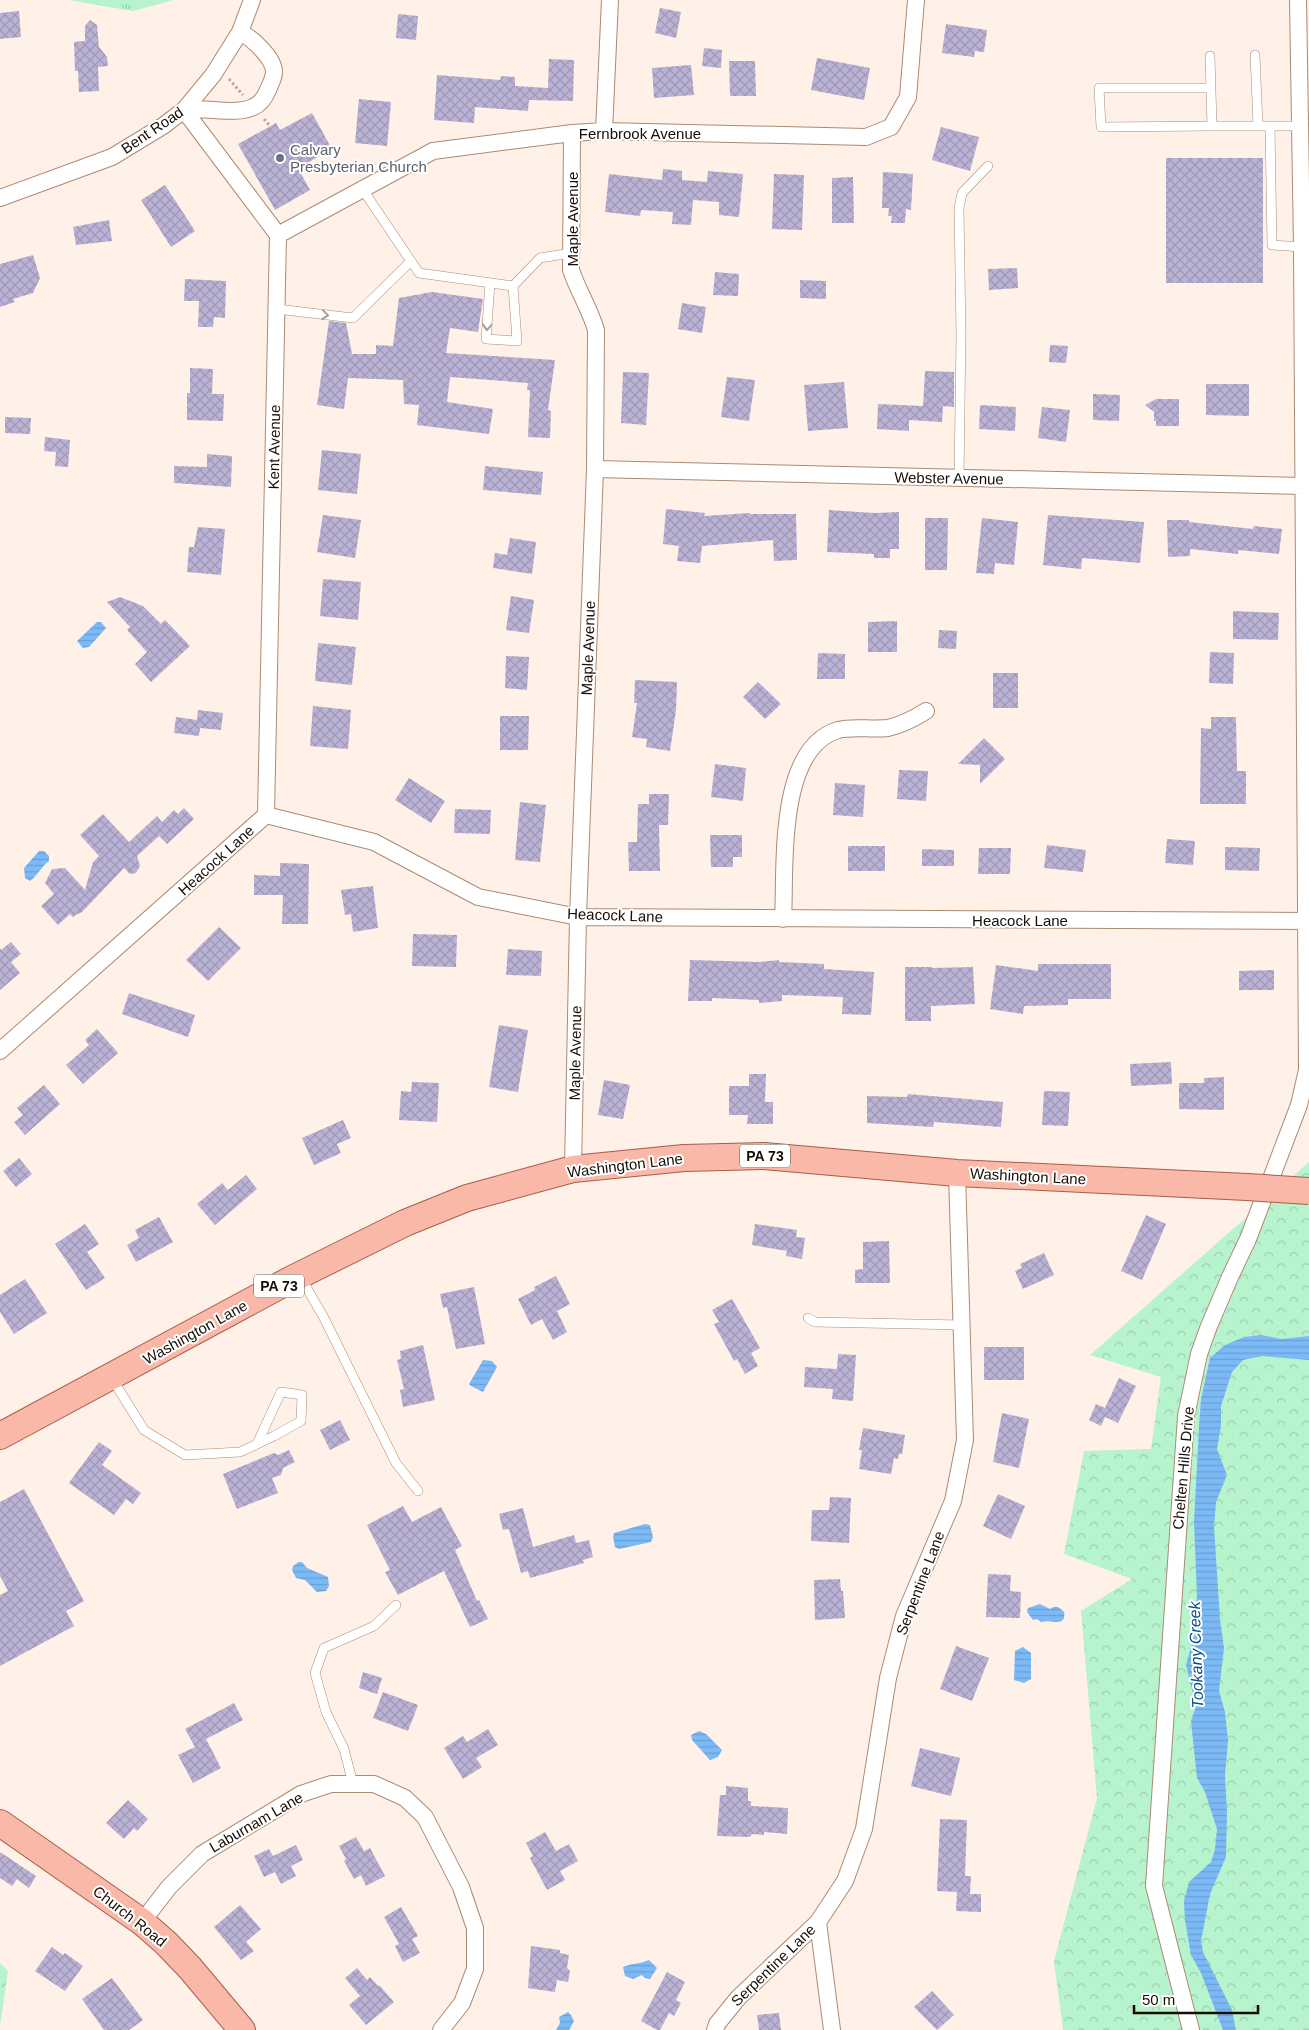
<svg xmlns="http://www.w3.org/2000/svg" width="1309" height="2030" font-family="Helvetica,sans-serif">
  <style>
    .grass { fill: url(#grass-tufts) }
    .forest { fill: url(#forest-crowns) }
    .water { fill: url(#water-rules) }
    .building { fill: url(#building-cross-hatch) }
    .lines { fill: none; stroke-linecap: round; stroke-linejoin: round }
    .service-casing { stroke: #a98b74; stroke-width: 10 }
    .minor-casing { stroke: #a98b74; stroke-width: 18 }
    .primary-casing { stroke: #a75d49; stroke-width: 28 }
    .path { stroke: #b7aaa1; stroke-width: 3; stroke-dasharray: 2.5 2.5; stroke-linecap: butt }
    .service { stroke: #fff; stroke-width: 9 }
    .minor { stroke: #fff; stroke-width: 16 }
    .primary { stroke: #f9b8a8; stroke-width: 26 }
    .primary-bridge-casing { stroke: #a75d49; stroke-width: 28; stroke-linecap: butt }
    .primary-bridge { stroke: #f9b8a8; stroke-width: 26 }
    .oneway { stroke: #a29e9b }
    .worship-dot { fill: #6b7280; stroke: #fff; stroke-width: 2 }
    .labels { text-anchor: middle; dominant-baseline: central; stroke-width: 4; stroke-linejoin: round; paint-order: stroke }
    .shield { fill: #fff; stroke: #5d5650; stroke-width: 1 }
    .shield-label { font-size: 14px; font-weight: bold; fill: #170d05 }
    .street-label { font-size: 15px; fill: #170d05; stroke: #fff }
    .worship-label { font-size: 15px; fill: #5b616d; stroke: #fff; text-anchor: start }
    .water-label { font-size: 16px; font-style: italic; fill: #044f85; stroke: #fff }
  </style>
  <defs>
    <pattern id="grass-tufts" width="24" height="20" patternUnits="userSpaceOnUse" patternTransform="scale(1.25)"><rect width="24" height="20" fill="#b7f3cc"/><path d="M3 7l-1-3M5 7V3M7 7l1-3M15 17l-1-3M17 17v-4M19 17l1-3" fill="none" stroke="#9dcfae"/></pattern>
    <pattern id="forest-crowns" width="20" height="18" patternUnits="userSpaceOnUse" patternTransform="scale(1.25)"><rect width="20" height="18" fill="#b7f3cc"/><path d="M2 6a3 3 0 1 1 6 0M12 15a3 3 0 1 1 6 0" fill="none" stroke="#9dcfae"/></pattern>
    <pattern id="water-rules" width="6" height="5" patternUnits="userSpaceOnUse" patternTransform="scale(1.25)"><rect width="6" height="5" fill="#7bbaf6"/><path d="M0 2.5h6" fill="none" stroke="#6a9fd1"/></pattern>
    <pattern id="building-cross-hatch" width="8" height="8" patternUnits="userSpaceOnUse" patternTransform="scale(1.25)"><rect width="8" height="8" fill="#bab2d5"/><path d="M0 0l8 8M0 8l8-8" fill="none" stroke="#9f98b5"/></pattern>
  </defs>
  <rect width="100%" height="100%" fill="#fff1e7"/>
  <!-- grass -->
  <path class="grass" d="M68,0H173L133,11Z"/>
  <!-- forest -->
  <path class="forest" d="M1309,1162V2030H1063L1054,1961L1097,1798L1081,1611L1132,1579L1064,1554L1084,1451L1151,1449L1161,1377L1090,1355Z
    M0,1963L8,1971L0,2026Z"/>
  <!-- water -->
  <path class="water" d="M97,622H101L106,628L89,647L83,648L77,641Z
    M39,851H44L49,856V861C41,867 38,875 30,881L25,878L24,868Z
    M1261,1335L1282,1339L1309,1336V1360L1262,1356L1243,1360L1232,1372L1221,1406V1426L1217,1449L1227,1475L1216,1502L1214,1527L1220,1619L1224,1648L1219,1691L1225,1712L1228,1741L1225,1775L1227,1811L1226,1857L1210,1894L1201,1941L1203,1952L1232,2010L1236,2030H1223L1201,1973L1191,1955L1185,1920L1184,1901L1189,1882L1211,1862L1215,1849L1217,1829L1205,1792L1197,1778L1191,1721L1196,1706L1186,1665L1195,1632L1197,1595L1194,1522L1199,1426L1201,1399L1210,1358L1225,1345L1244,1337Z
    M483,1360L492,1361L497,1367L483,1392L471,1386L469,1384Z
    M645,1524L650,1525L653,1537L651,1542L619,1549L615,1547L613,1537L614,1533Z
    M299,1562H302L307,1568L328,1577L329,1586L326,1591L317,1592L305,1580L296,1578L292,1570L293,1566Z
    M1040,1604L1050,1609C1056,1605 1059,1607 1064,1612C1067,1628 1049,1619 1041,1622L1037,1619L1033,1620L1027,1612L1028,1608Z
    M1023,1647L1031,1653V1679L1024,1683L1014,1680L1015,1651Z
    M699,1731L706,1734L722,1750L718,1757L710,1760L692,1740L691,1735Z
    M649,1960L657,1968L650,1979L645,1978L642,1975L633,1979L625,1976L623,1967C633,1963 640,1964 649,1960Z
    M568,2012L571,2015L574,2021L569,2030H556L560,2023L559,2017Z"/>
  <!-- building -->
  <path class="building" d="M660,8L681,12L676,38L655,33Z
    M19,11L21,37L0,39V13Z
    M398,14L418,16L416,40L396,38Z
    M90,20L97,25L99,47L107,57L108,66L98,67L99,91L79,92L78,71H75L74,42L85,41V26Z
    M946,24L987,30L984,52L975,51L974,57L942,53Z
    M704,48L722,50L721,68L702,66Z
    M817,58L870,68L864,100L811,90Z
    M549,59L574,60L573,101L529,100L528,111L475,107L474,123L434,120L437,75L500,80L501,76L515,77V86L548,88Z
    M729,61H755L756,96H730Z
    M691,65L694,95L654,98L652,68Z
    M359,99L391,102L387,146L355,143Z
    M312,113L332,149L298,168L310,190L275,210L238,144L276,123L280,130Z
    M941,127L979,137L970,171L932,160Z
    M1166,158H1263V283H1166Z
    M663,169L682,171V180L707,182L708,171L743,174L739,217L719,215V202L693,200L691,225L672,224L673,212L641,210L640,216L605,212L609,174L662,180Z
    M883,172L913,174L911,210L906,209L905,223H891L892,216H888L889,208H882Z
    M774,174L804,175L802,230L772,229Z
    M853,177L854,223H832V178Z
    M165,185L195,231L171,247L141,200Z
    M109,220L112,241L76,245L73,227Z
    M33,255L40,278L33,293L13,299L15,302L0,307V264Z
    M1017,268L1018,288L989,290L988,269Z
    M715,272L739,274L738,296L713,295Z
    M185,279L226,281L225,318L214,317L213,327H198L199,301H184Z
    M800,280L826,281V299L800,298Z
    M432,292L483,299L478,332L450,328L446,353L555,360L548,410L551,411L550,438L528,437L530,390H527L528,383L450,377L447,402L493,409L489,434L417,425L419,405L404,404L403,380L348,378L344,409L317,405L329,321L346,323L352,354H376V345L393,346L399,298Z
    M682,303L706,307L702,333L678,329Z
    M1050,345L1068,346L1066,363L1049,362Z
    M190,368L213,369L212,394H224L223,421L187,420V393H190Z
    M925,371L954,372V407L943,406L942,422L909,420V431L877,429L878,404L923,406Z
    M623,372L649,373L646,425L621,423Z
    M727,377L755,380L749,421L721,417Z
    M844,382L848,428L808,431L804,385Z
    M1206,384H1249V416L1206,415Z
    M1093,394L1120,395L1119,421L1093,420Z
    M1156,399H1179V426H1156V421H1154V412L1145,405Z
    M980,405L1016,407L1015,431L979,429Z
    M1042,407L1070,410L1066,442L1038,438Z
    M5,417L31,418L30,434L5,433Z
    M45,437L70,440L68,467L55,466L56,452L44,451Z
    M322,450L361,454L357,494L318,490Z
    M207,454L232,456L231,487L174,483V466L207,467Z
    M485,466L543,472L541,495L483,490Z
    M666,509L705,513L704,516L750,513V514H796L797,560L774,561L773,540L702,546L700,563L677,561L679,546L663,544Z
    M829,510L874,513L899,512V549H890V558H874V554L827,552Z
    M323,515L361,520L355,558L317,552Z
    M1048,515L1144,522L1140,563L1082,558L1081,569L1043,565Z
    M925,518H948L947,570H925Z
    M982,518L1018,522L1014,565L995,563L994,574L976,573Z
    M1167,520H1189V522L1253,529L1254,526L1282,529L1279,554L1238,550V554L1190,549V556L1168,557Z
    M198,527L225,529L221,575L187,572L189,547H194Z
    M510,538L536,542L532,574L493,568L495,553L507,555Z
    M323,579L361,582L358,620L320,616Z
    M511,596L534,600L529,633L506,630Z
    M120,597L143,606L161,624L165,620L190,646L151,682L135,664L147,652L127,630L130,627L107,602Z
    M1233,611L1279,613L1278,640L1233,639Z
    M897,621V652H868V622Z
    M939,630L957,631L956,649L938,648Z
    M318,643L356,647L352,685L315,681Z
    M1210,652L1234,653L1233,684L1209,683Z
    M818,653L845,654V679H817Z
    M506,656L529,657L527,690L505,688Z
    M993,673H1018V708H993Z
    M635,680L677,682L676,710L670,751L646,747L647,739L632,737L637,703H634Z
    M758,682L781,704L765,719L743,697Z
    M313,706L351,710L348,749L310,746Z
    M198,710L223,713L221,730L200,728L199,736L174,733L176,717L197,720Z
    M500,716H529L528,750H500Z
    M1211,717H1236L1237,771H1246V804H1200L1201,728L1211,729Z
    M984,738L1005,759L980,784V765L958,764Z
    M715,764L746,768L743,801L711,797Z
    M899,770L928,771L926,801L897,799Z
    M409,778L445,801L431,823L395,800Z
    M835,783L865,785L863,817L833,815Z
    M649,794H669L668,825H659L660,871H629L628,842H637L638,804H649Z
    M520,802L546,805L540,862L515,860Z
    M184,808L194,819L167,844L159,836L137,856L140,866L136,873L130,874L124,868L82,912L77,915L78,913L73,917L70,914L58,925L41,906L54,894L45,883L52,869L65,868L85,890L93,862L99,856L80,835L103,814L129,842L157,816L162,822L174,810L178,814Z
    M455,809L491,810L490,834L454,833Z
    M710,835H742V857H733V867H711Z
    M1167,839L1195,841L1193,865L1165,863Z
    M1047,845L1086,850L1083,872L1044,868Z
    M848,846H885V871H848Z
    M1225,847L1260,848L1259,871L1225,870Z
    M979,848H1011L1010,874H978Z
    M922,849L954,850V866H922Z
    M280,863L309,864L308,924H282L283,895H254V875L280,876Z
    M373,886L378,928L353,932L351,914L345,915L341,890Z
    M219,927L241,948L208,981L186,960Z
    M413,934L457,935L456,967L412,966Z
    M11,942L21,954L11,962L20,973L0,990V948L1,950Z
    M508,949L542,951L541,976L506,975Z
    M690,960L760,962L779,960V962L824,964V969L874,972L871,1015L842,1014L843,997L782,995V1001L759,1003V1000L712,998V1001H688Z
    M1038,964H1111V999H1068V1005L1024,1006L1023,1014L990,1009L996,965L1038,971Z
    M905,967H932V968L973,967L975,1004L931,1006V1021H905Z
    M1274,970V990H1239V971Z
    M129,993L195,1015L188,1037L122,1014Z
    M499,1025L528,1030L518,1092L489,1087Z
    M97,1029L118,1053L83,1084L66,1065L89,1045L85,1040Z
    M1171,1062L1172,1084L1131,1086L1130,1064Z
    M749,1074H766L765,1102H773V1124H747L748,1115H729V1086H749Z
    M1224,1077V1110L1179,1109V1083H1204V1078Z
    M604,1080L630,1085L623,1119L598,1115Z
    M412,1082L439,1083L437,1122L399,1120L401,1091L411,1092Z
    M44,1085L60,1104L25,1135L14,1122L23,1115L17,1108Z
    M1044,1091L1070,1092L1068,1126L1042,1125Z
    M908,1094L1003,1102L1001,1127L934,1122L933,1127L867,1123V1096L907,1097Z
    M343,1120L351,1138L337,1144L341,1153L314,1165L302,1138Z
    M19,1158L32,1174L16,1187L3,1171Z
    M246,1175L257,1189L215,1225L197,1204L222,1183L228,1190Z
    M1146,1215L1166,1224L1142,1280L1121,1271Z
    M159,1217L173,1242L136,1262L127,1245L139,1238L135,1230Z
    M85,1224L99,1244L87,1252L105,1278L86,1290L55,1244Z
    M755,1224L797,1230L796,1237L805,1238L802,1259L786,1256L787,1251L752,1245Z
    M889,1241L890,1283H855V1270L863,1269V1242Z
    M1044,1253L1054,1275L1023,1289L1015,1271L1022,1268L1020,1264Z
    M556,1276L570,1304L557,1311L567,1332L553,1340L542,1319L531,1325L518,1299L535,1290L534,1287Z
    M25,1279L47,1313L14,1334L0,1312V1295Z
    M474,1287L485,1344L456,1349L447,1307L443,1308L440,1294Z
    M732,1299L760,1348L751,1353L758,1366L745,1374L737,1359L734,1361L714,1324L719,1322L712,1310Z
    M423,1345L435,1400L403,1407L400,1390L404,1389L397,1360L401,1359L400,1351Z
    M984,1347H1024V1380H984Z
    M838,1354L856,1355L853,1401L832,1399L833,1389L804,1387L805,1367L837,1369Z
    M1119,1378L1136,1386L1118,1423L1105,1417L1101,1426L1089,1420L1096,1404L1105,1408Z
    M1002,1413L1029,1419L1019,1468L993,1462Z
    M340,1420L350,1440L330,1450L320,1430Z
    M863,1428L905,1435L902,1454H899L898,1459L894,1458L891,1474L859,1469L862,1450H859Z
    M99,1442L112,1451L102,1465L141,1493L133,1504L126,1499L114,1515L69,1483Z
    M289,1450L295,1462L283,1468L281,1475L272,1478L278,1493L237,1509L223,1474L274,1453L278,1455Z
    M24,1489L84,1601L66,1611L74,1626L0,1666V1595L8,1591L0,1576V1502Z
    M998,1494L1025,1506L1011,1539L983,1526Z
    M830,1497L851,1498L849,1543L811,1541L812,1510H829Z
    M403,1506L412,1522L441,1507L462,1546L455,1550L477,1601L479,1600L488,1619L470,1627L444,1571L398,1595L385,1572L390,1570L367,1525Z
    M523,1508L533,1547L574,1535L576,1543L589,1540L593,1557L583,1560L584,1563L530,1578L528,1571L521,1573L509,1529L503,1530L499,1514Z
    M988,1574L1011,1575L1010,1591L1021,1592L1020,1618L986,1617Z
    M840,1579L841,1591H843L845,1618L815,1620L814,1580Z
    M956,1646L989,1658L972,1701L940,1689Z
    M363,1672L382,1678L377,1694L359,1688Z
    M383,1692L418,1705L408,1731L373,1718Z
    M234,1703L243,1720L206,1739L221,1768L193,1783L178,1755L195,1747L185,1729Z
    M488,1729L498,1745L476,1758L482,1767L463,1779L444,1748L463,1736L467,1742Z
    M920,1748L960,1758L951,1796L911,1786Z
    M726,1786L748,1788V1801H751V1806L788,1808L787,1834L764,1832V1835L752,1834L750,1837L717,1836L720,1795H726Z
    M128,1800L148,1819L137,1831L134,1828L124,1839L106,1823Z
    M940,1819L967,1820L965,1876H971L970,1894H981V1912L956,1911L957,1892L937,1891Z
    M545,1832L556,1851L569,1844L578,1861L560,1871L565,1880L547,1890L530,1858L533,1856L526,1843Z
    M356,1837L364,1851L370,1848L385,1876L366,1886L361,1875L354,1879L344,1861L346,1859L339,1846Z
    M296,1845L303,1860L291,1866L296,1876L281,1884L275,1872L264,1877L254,1856L269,1849L273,1856Z
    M0,1852L36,1876L29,1888L17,1879L12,1886L0,1878Z
    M240,1905L261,1929L246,1942L254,1951L241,1960L214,1927Z
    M401,1907L418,1936L412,1939L420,1953L403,1962L395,1946L399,1944L384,1917Z
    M531,1946L560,1950V1953L569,1955L567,1968L570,1971L568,1982L557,1980L555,1992L528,1988Z
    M52,1947L63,1955L65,1953L83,1966L65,1991L35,1971Z
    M357,1968L367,1980L370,1977L378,1986L379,1985L394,2002L366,2025L349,2005L360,1996L345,1978Z
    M667,1972L685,1982L676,2000L681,2003L674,2016L669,2013L660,2030H657L641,2021Z
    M112,1978L143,2020L129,2030H104L82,1999Z
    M932,1991L954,2015L937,2030L914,2007Z
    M779,2013L781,2030H759L757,2015Z"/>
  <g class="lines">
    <defs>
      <path id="service" d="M1255,55L1258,126H1270L1272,245L1302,247
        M1210,56L1212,126H1258
        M1211,88H1099L1101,127L1212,126
        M1270,126H1300
        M363,190L419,273L513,286L540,258L571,253
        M490,283L486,339L517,341L513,286
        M277,309L353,318L411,261
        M959,478L961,335L959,208L962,193L988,166
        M301,1278L324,1318L396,1463L418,1491
        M808,1318L815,1322L962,1325
        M111,1377L144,1430L185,1455L240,1452L274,1436L301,1421L302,1395L281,1392L257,1444
        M353,1784L344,1749L326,1712L315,1673L324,1648L374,1626L396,1605"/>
      <path id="minor" d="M240,32C252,38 274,58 274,72C274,78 270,85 268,90C265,97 261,104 253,107C235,116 206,106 184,110L278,235L266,815
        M604,131L610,0
        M572,133L571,270C578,291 590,309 596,330L595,469L578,917L573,1169
        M0,198L112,157L163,126L184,110L213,75L240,32L252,0
        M278,235L433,151L572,133L604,131L866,137L891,127L908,97L916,0
        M595,469L1303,486
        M783,919C786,868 776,749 838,730C854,726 871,730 888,728C901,725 915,718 926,711
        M0,1051L266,815L374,842L478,897L578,917L1308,921
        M142,1922L169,1887L202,1854L301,1794L331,1784H374L405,1798L425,1817L461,1887L475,1928V1969L462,2003L441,2030
        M818,1922L832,2030
        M715,2030L717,2024L738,1998L818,1922L845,1881L864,1829L888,1678L904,1616L953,1501L965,1440L957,1173
        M1191,2030L1154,1886L1186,1416L1199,1354L1209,1326L1230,1277L1248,1239L1299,1105L1307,1070L1302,247L1298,0"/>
      <path id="primary" d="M0,1436L290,1280L405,1223L467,1198L573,1169L684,1158L764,1156L957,1173L1247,1187
        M0,1823L142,1922L166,1943L190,1968L242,2030"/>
    </defs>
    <!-- service casing -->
    <use href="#service" class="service-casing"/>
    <!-- minor casing -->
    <use href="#minor" class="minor-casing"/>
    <!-- primary casing -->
    <use href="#primary" class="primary-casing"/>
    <!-- path -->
    <path class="path" d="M229,79L243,95
      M264,119L270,126"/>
    <!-- service -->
    <use href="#service" class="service"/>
    <!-- minor -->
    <use href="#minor" class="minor"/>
    <!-- primary -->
    <use href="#primary" class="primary"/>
    <defs>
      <path id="primary-bridge" d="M1247,1187L1309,1191"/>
    </defs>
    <!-- primary-bridge casing -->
    <use href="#primary-bridge" class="primary-bridge-casing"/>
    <!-- primary-bridge -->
    <use href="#primary-bridge" class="primary-bridge"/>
  </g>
  <!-- one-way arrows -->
  <defs><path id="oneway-chevron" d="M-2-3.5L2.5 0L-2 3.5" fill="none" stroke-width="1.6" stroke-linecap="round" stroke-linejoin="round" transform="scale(1.25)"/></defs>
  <g class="oneway">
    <use href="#oneway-chevron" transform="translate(325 315) rotate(7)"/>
    <use href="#oneway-chevron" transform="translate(487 327) rotate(94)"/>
  </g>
  <!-- markers -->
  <circle class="worship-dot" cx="280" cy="158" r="5"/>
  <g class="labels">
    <!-- shield labels -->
    <g class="shield">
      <rect x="740" y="1144.5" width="50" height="23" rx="4"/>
      <rect x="254" y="1274.5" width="50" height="23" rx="4"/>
    </g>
    <g class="shield-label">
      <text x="765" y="1156">PA 73</text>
      <text x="279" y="1286">PA 73</text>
    </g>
    <!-- street labels -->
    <g class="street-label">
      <text transform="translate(152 130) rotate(-34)">Bent Road</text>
      <text x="640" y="133">Fernbrook Avenue</text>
      <text transform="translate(572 219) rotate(-90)">Maple Avenue</text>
      <text transform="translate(274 447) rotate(-89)">Kent Avenue</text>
      <text transform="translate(949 478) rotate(1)">Webster Avenue</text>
      <text transform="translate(588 648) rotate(-88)">Maple Avenue</text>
      <text transform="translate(216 860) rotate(-42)">Heacock Lane</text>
      <text transform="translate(615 915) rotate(2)">Heacock Lane</text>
      <text x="1020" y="920">Heacock Lane</text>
      <text transform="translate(575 1053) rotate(-89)">Maple Avenue</text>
      <text transform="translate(625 1165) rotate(-7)">Washington Lane</text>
      <text transform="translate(1028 1176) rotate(3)">Washington Lane</text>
      <text transform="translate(195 1332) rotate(-29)">Washington Lane</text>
      <text transform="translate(1183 1468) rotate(-85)">Chelten Hills Drive</text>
      <text transform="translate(920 1583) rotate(-69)">Serpentine Lane</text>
      <text transform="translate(256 1822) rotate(-30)">Laburnam Lane</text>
      <text transform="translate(130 1916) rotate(38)">Church Road</text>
      <text transform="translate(773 1965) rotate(-44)">Serpentine Lane</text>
    </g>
    <!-- worship labels -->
    <g class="worship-label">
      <text x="290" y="149">Calvary<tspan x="290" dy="17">Presbyterian Church</tspan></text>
    </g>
    <!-- water labels -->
    <g class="water-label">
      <text transform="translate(1196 1655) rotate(-92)">Tookany Creek</text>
    </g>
  </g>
  <!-- scale -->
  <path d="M1134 2005v8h124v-8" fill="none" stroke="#170d05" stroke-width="2.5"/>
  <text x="1142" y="2005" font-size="15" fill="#170d05" stroke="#ffffff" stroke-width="4" paint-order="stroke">50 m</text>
</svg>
